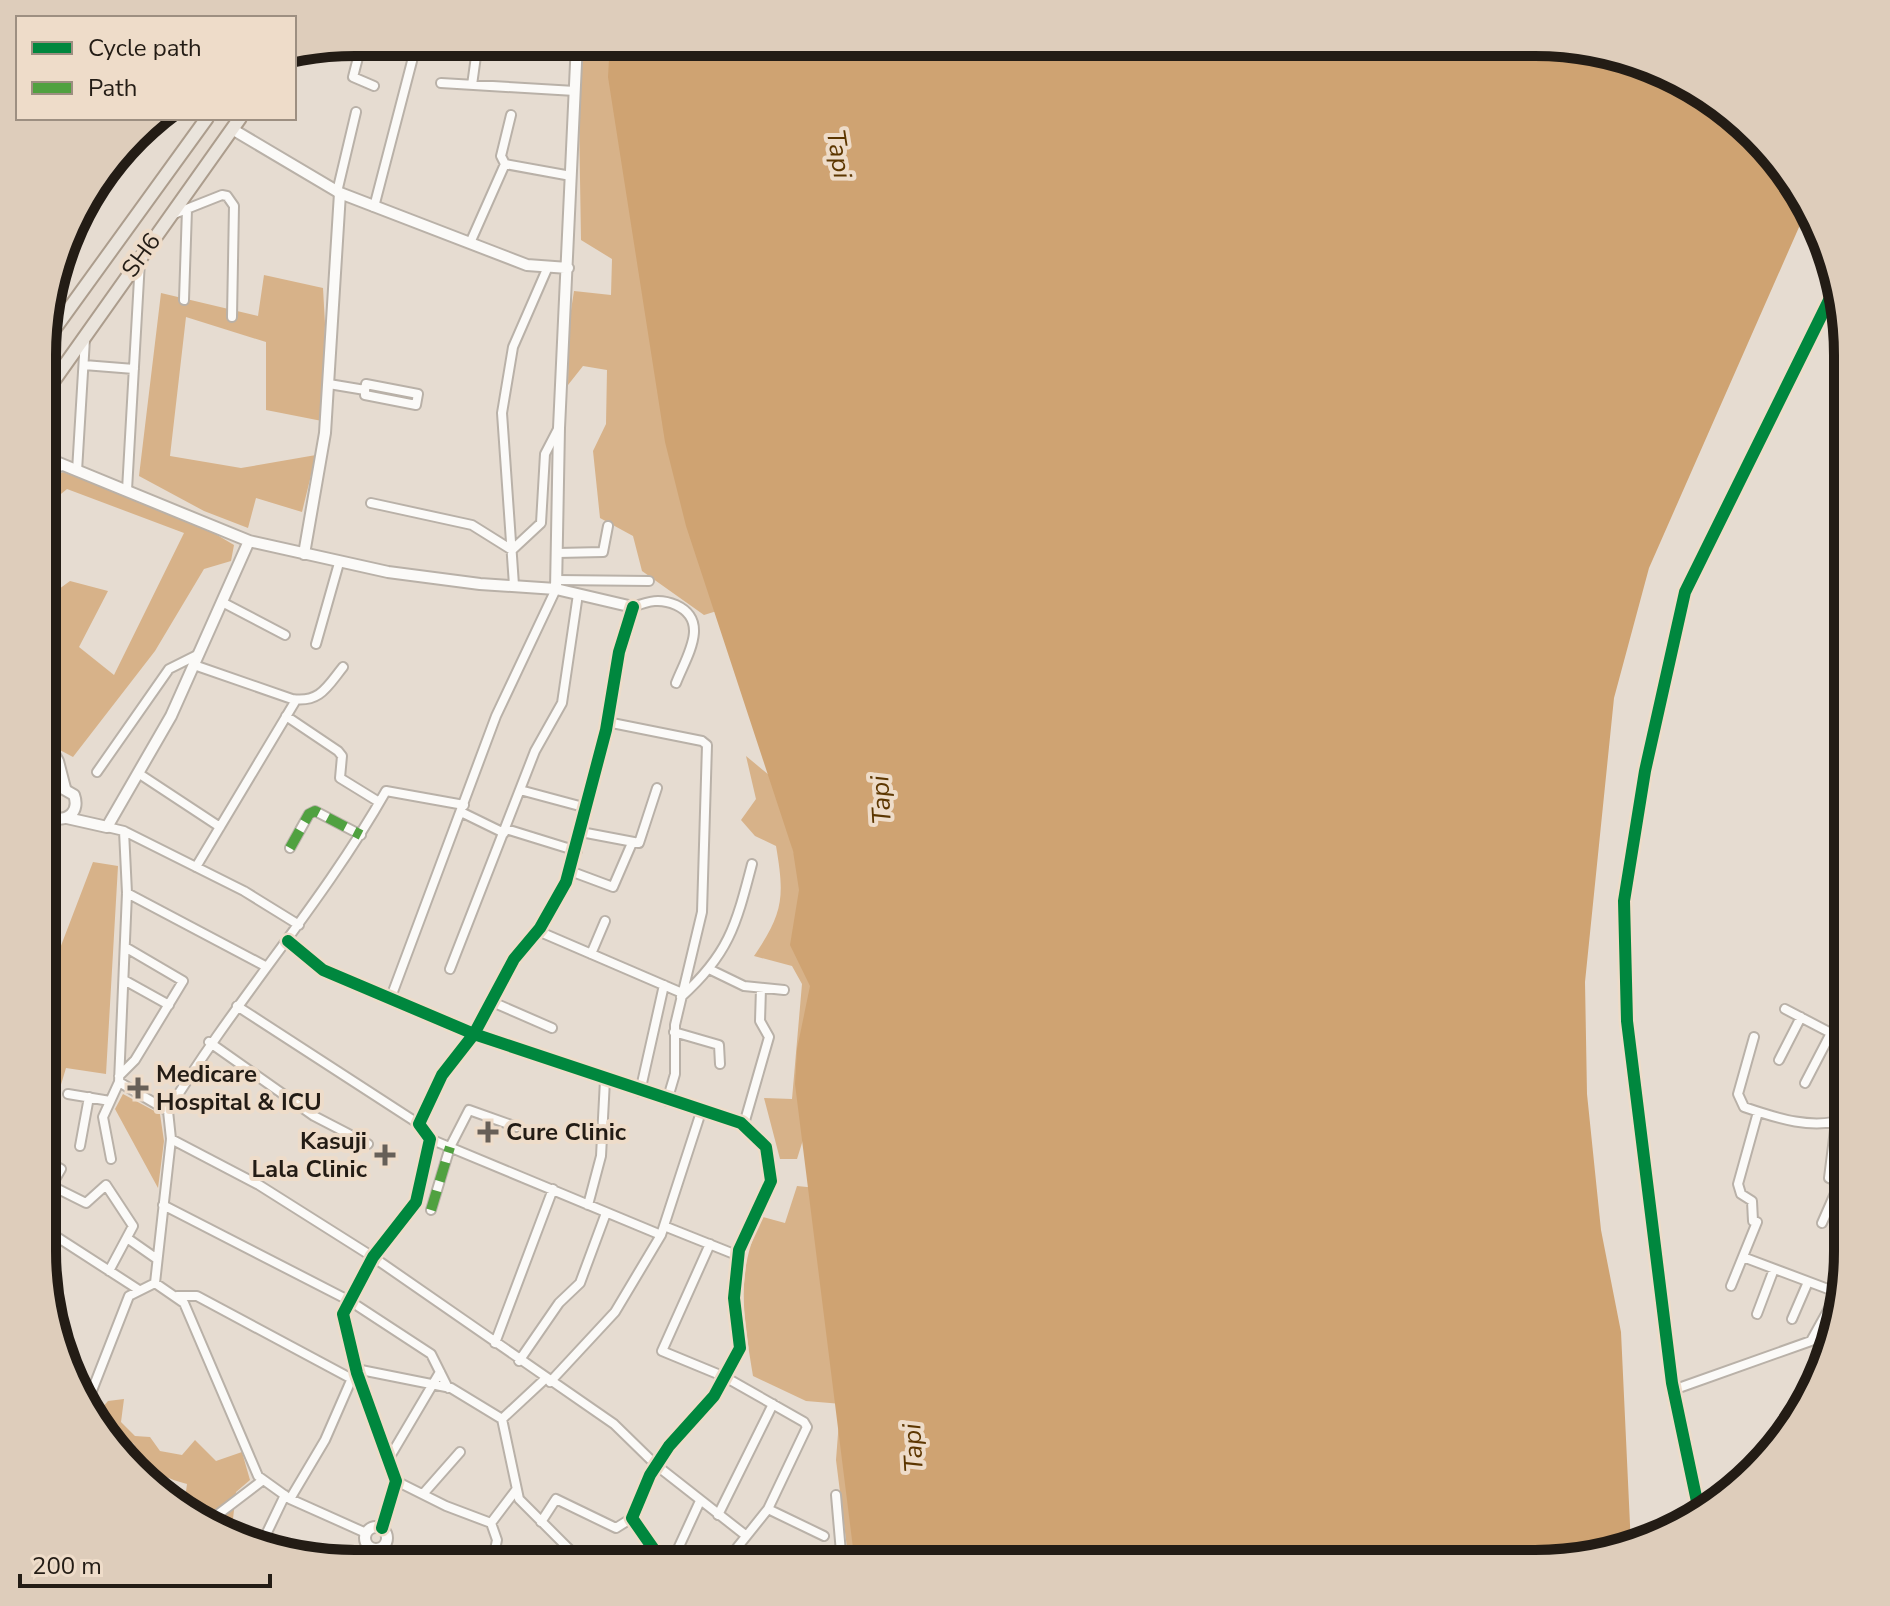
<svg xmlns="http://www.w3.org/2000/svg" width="1890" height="1606" font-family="'Nunito Sans',sans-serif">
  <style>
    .forest { fill: #d7b289 }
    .water { fill: #cfa372 }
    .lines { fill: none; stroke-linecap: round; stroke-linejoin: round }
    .minor-casing { stroke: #b9b1a8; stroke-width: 12 }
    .tertiary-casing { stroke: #b9b1a8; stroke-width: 14 }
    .primary-casing { stroke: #ac9d8d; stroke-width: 16 }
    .minor { stroke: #fbfaf8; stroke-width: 8 }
    .tertiary { stroke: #fbfaf8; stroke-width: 10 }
    .primary { stroke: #eae4dc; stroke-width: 12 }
    .quiet { stroke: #50a140; stroke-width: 10; stroke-dasharray: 20 10; stroke-linecap: butt }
    .cycleway-casing { stroke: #eedcc9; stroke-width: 17 }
    .cycleway { stroke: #00873e; stroke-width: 12 }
    .poi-dot { fill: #675f57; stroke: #eedcc9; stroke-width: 3 }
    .labels { text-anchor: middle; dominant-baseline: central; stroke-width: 8; stroke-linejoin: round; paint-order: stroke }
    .street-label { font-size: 24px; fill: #231c15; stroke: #eedcc9 }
    .poi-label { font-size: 24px; font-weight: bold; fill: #231c15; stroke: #eedcc9; text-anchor: start }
    .water-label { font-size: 26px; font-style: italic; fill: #5c3600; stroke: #eedcc9 }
    .rim { fill: none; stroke: #231c15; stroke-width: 10 }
  </style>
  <rect width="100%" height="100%" fill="#e6dcd1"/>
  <!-- forest -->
  <path class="forest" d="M583,42H619L720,610L704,615L642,571L633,536L600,518L593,451L606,424L607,370L583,366L568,385L569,323L574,291L611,295L612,259L581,240L579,118Z
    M264,275L323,288L325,324L322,421L266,410V342L186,317L170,456L241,468L316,455L302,512L256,498L248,528L204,511L139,476L161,293L258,316Z
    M63,472L202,526L234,545L231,561L204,569L155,651L73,757L58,749L44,726V600L70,581L108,591L79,647L114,675L184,533L67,489L44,508V481Z
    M746,756L775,780L830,993L817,1095L797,1159H780L764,1098L792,1099L802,984L792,966L754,956C783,913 785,898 776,846L755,836L741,820L756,799Z
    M93,862L118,866L106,1074L66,1068L50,1121L43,1117V977L54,964Z
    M123,1094L160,1114L164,1141L158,1188L115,1109Z
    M797,1186L817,1188L842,1404L806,1401L753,1376C744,1320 734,1269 763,1217L785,1223Z
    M124,1399L121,1422L135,1436L150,1437L160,1451L182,1455L195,1440L216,1461L242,1452L250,1480L236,1492L233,1519L226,1534L184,1506L187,1484C165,1478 139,1468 134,1444L107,1425L104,1431L94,1417L108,1401Z
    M840,1408L880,1564H849L836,1460Z"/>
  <!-- water -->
  <path class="water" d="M610,42L1556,43L1673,74L1757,134L1807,209L1649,568L1614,698L1585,982L1587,1094L1601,1230L1621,1332L1631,1546L1555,1563L855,1564L795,1084L797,1049L810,986L790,945L799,890L793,851L686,526L665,442L608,77Z"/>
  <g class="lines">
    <defs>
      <path id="minor" d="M362,42L353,77L374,86
        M441,83L575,91
        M472,85L477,49L480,47H577
        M511,115L501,156L505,164L571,176
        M337,192L356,112
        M374,207L417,42
        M174,214L222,195L227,196L234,206L232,317
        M470,243L505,164
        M184,300L187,209
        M84,365L134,369
        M329,384L365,390V395L416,405L418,394L366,384L365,390
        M77,471L85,339
        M127,490L140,261
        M371,503L472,525L512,550L541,523L545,454L558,429
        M558,553L603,552L608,526
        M557,580L649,581
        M514,585L502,413L513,347L547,269
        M222,602L285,635
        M633,607C649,601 660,598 676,605C711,621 686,657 676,683
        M316,644L339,563
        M194,665L292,699C320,703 327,687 343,667
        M286,716L338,751L342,756L340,778L379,802
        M607,722L702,741L707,745L702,912L675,1025V1074L667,1101
        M44,734L59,761L66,788
        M51,747L48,767L53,789
        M97,772L169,669L199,654
        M138,773L220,827
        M520,790L587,808
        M461,812L504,833
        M506,829L577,851
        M124,831L244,891L299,925
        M581,832L639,843L657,788
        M290,848L309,814L315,811L361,835
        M196,867L296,700
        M570,871L613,887L632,843
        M127,893L267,967
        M538,931L682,993
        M288,941L323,970L474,1034L741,1123L766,1147L771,1181L739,1250L734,1298L740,1348L714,1396L669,1446L650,1475L632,1518L664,1564
        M591,954L605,921
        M450,969L535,751L562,703L578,594
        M711,970L744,986L784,990
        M124,980L169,1005
        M391,997L496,716L556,589
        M681,997C729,954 736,925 752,864
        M490,1001L552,1028
        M237,1006L419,1124
        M1785,1009L1848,1042
        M674,1032L719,1045L720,1064
        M1754,1037L1738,1094L1744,1107C1776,1118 1814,1131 1848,1118
        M209,1042L314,1116L368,1144
        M1779,1060L1801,1017
        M119,1076L135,1060L183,981L125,947
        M1805,1083L1831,1033
        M1843,1087L1848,1077
        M640,1092L664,985
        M68,1094L110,1101
        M168,1111C235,1000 322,904 386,791L464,805
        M1836,1122L1829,1178L1848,1185
        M744,1124L769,1037L760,1021L761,988
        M171,1139L259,1185L373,1257L614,1424L656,1465L744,1534
        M430,1139L661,1235
        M80,1146L89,1097
        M111,1159L103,1117L119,1082
        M52,1186L86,1203L106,1185L133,1226L109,1271
        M43,1200L61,1169L43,1159
        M163,1205L350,1301L431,1354L448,1388
        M588,1205L601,1156L605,1080
        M431,1210L450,1147L469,1110L517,1127
        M1753,1221L1752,1201L1741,1194L1738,1184L1758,1112
        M1822,1223L1840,1182
        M664,1226L739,1256
        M43,1228L139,1290
        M127,1238L157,1259
        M710,1244L662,1351L725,1377L804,1422L807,1427L768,1509L724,1564
        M1743,1257L1836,1292
        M155,1283L184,1303L258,1476L290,1499L366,1533
        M1731,1286L1757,1222
        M177,1296H197L352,1379
        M1757,1314L1774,1269
        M1792,1319L1808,1282
        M495,1343L553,1189
        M519,1361L559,1303L580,1283L606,1213
        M550,1382L615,1312L661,1235L701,1112
        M1673,1390L1811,1341L1841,1287
        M86,1406L129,1296L155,1283L171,1139L168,1111L119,1082L127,893L124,831L107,827
        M502,1419L519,1499L584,1564
        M388,1460L440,1372
        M396,1481L446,1506L491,1523L497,1540L492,1564
        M423,1494L460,1452
        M836,1495L842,1564
        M290,1499L325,1440L356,1369L451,1388L502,1419L545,1379
        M768,1509L824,1536
        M718,1515L773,1404
        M208,1522L263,1480
        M541,1522L556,1499L616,1528L632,1518
        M491,1523L516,1490
        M261,1545L285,1495
        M730,1556L748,1564
        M671,1564L700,1501"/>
      <path id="tertiary" d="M232,129L340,193L527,265L568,268
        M45,312L50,334
        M44,457L249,541
        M44,471L62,465
        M304,554L325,433L340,193
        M556,589L559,428L577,42
        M44,804L51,817C68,823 80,811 74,795L60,787L50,790L44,803
        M67,818L107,827L171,716L249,541L388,572L480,584L556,589L633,607L619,652L606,730L566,882L540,928L514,959L474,1034L442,1075L419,1124L430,1139L416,1202L373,1257L343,1314L357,1373L396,1481L382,1528
        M1699,1511L1672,1383L1627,1021L1624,901L1645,771L1685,592L1836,286
        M365 1538a11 11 0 1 1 22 0a11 11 0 1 1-22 0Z
        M379,1549L396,1564
        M367,1564L376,1549"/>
      <path id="primary" d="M45,342L207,118
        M45,393L240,118"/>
    </defs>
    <!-- minor casing -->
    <use href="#minor" class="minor-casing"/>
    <!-- tertiary casing -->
    <use href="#tertiary" class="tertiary-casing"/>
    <!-- primary casing -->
    <use href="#primary" class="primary-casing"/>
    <!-- minor -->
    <use href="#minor" class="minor"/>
    <!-- tertiary -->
    <use href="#tertiary" class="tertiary"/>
    <!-- primary -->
    <use href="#primary" class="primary"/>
    <!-- quiet -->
    <path class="quiet" d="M290,848L309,814L315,811L361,835
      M431,1210L450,1147"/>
    <defs>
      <path id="cycleway" d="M288,941L323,970L474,1034L741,1123L766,1147L771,1181L739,1250L734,1298L740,1348L714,1396L669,1446L650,1475L632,1518L664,1564
        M1699,1511L1672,1383L1627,1021L1624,901L1645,771L1685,592L1836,286
        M382,1528L396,1481L357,1373L343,1314L373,1257L416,1202L430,1139L419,1124L442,1075L474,1034L514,959L540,928L566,882L606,730L619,652L633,607"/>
    </defs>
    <!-- cycleway casing -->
    <use href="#cycleway" class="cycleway-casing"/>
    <!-- cycleway -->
    <use href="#cycleway" class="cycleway"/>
  </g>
  <!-- markers -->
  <g class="poi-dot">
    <path d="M134 1076h8v8h8v8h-8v8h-8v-8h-8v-8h8z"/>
    <path d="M484 1120h8v8h8v8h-8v8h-8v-8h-8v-8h8z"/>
    <path d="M381 1143h8v8h8v8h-8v8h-8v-8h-8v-8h8z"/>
  </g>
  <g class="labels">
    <!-- street labels -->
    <g class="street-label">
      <text transform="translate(141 255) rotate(-54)">SH6</text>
    </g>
    <!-- poi labels -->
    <g class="poi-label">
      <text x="156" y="1074">Medicare<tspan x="156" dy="28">Hospital &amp; ICU</tspan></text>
      <text x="506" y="1132">Cure Clinic</text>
      <text x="367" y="1141" text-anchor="end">Kasuji<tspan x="367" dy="28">Lala Clinic</tspan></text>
    </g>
    <!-- water labels -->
    <g class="water-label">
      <text transform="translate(839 154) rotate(81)">Tapi</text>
      <text transform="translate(881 800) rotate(-93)">Tapi</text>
      <text transform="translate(913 1448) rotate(-93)">Tapi</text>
    </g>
  </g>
  <!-- crop -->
  <path d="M0 0H1890V1606H0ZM355 56H1535A299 299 0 0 1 1834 355V1251A299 299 0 0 1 1535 1550H355A299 299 0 0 1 56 1251V355A299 299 0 0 1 355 56Z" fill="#decdbb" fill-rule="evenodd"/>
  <path class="rim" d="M355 56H1535A299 299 0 0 1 1834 355V1251A299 299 0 0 1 1535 1550H355A299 299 0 0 1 56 1251V355A299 299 0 0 1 355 56Z"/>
  <!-- legend -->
  <rect x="16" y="16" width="280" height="104" fill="#eedcc9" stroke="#9d8f81" stroke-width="2"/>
  <rect x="32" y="42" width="40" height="12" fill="#00873e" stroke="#9d8f81" stroke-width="2"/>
  <text x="88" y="56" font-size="24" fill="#231c15">Cycle path</text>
  <rect x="32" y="82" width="40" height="12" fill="#50a140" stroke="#9d8f81" stroke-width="2"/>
  <text x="88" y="96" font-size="24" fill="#231c15">Path</text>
  <!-- scale -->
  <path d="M20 1574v12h250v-12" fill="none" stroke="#231c15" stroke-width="4"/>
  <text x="32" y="1574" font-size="24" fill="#231c15" stroke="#eedcc9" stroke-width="6" paint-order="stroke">200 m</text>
</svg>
